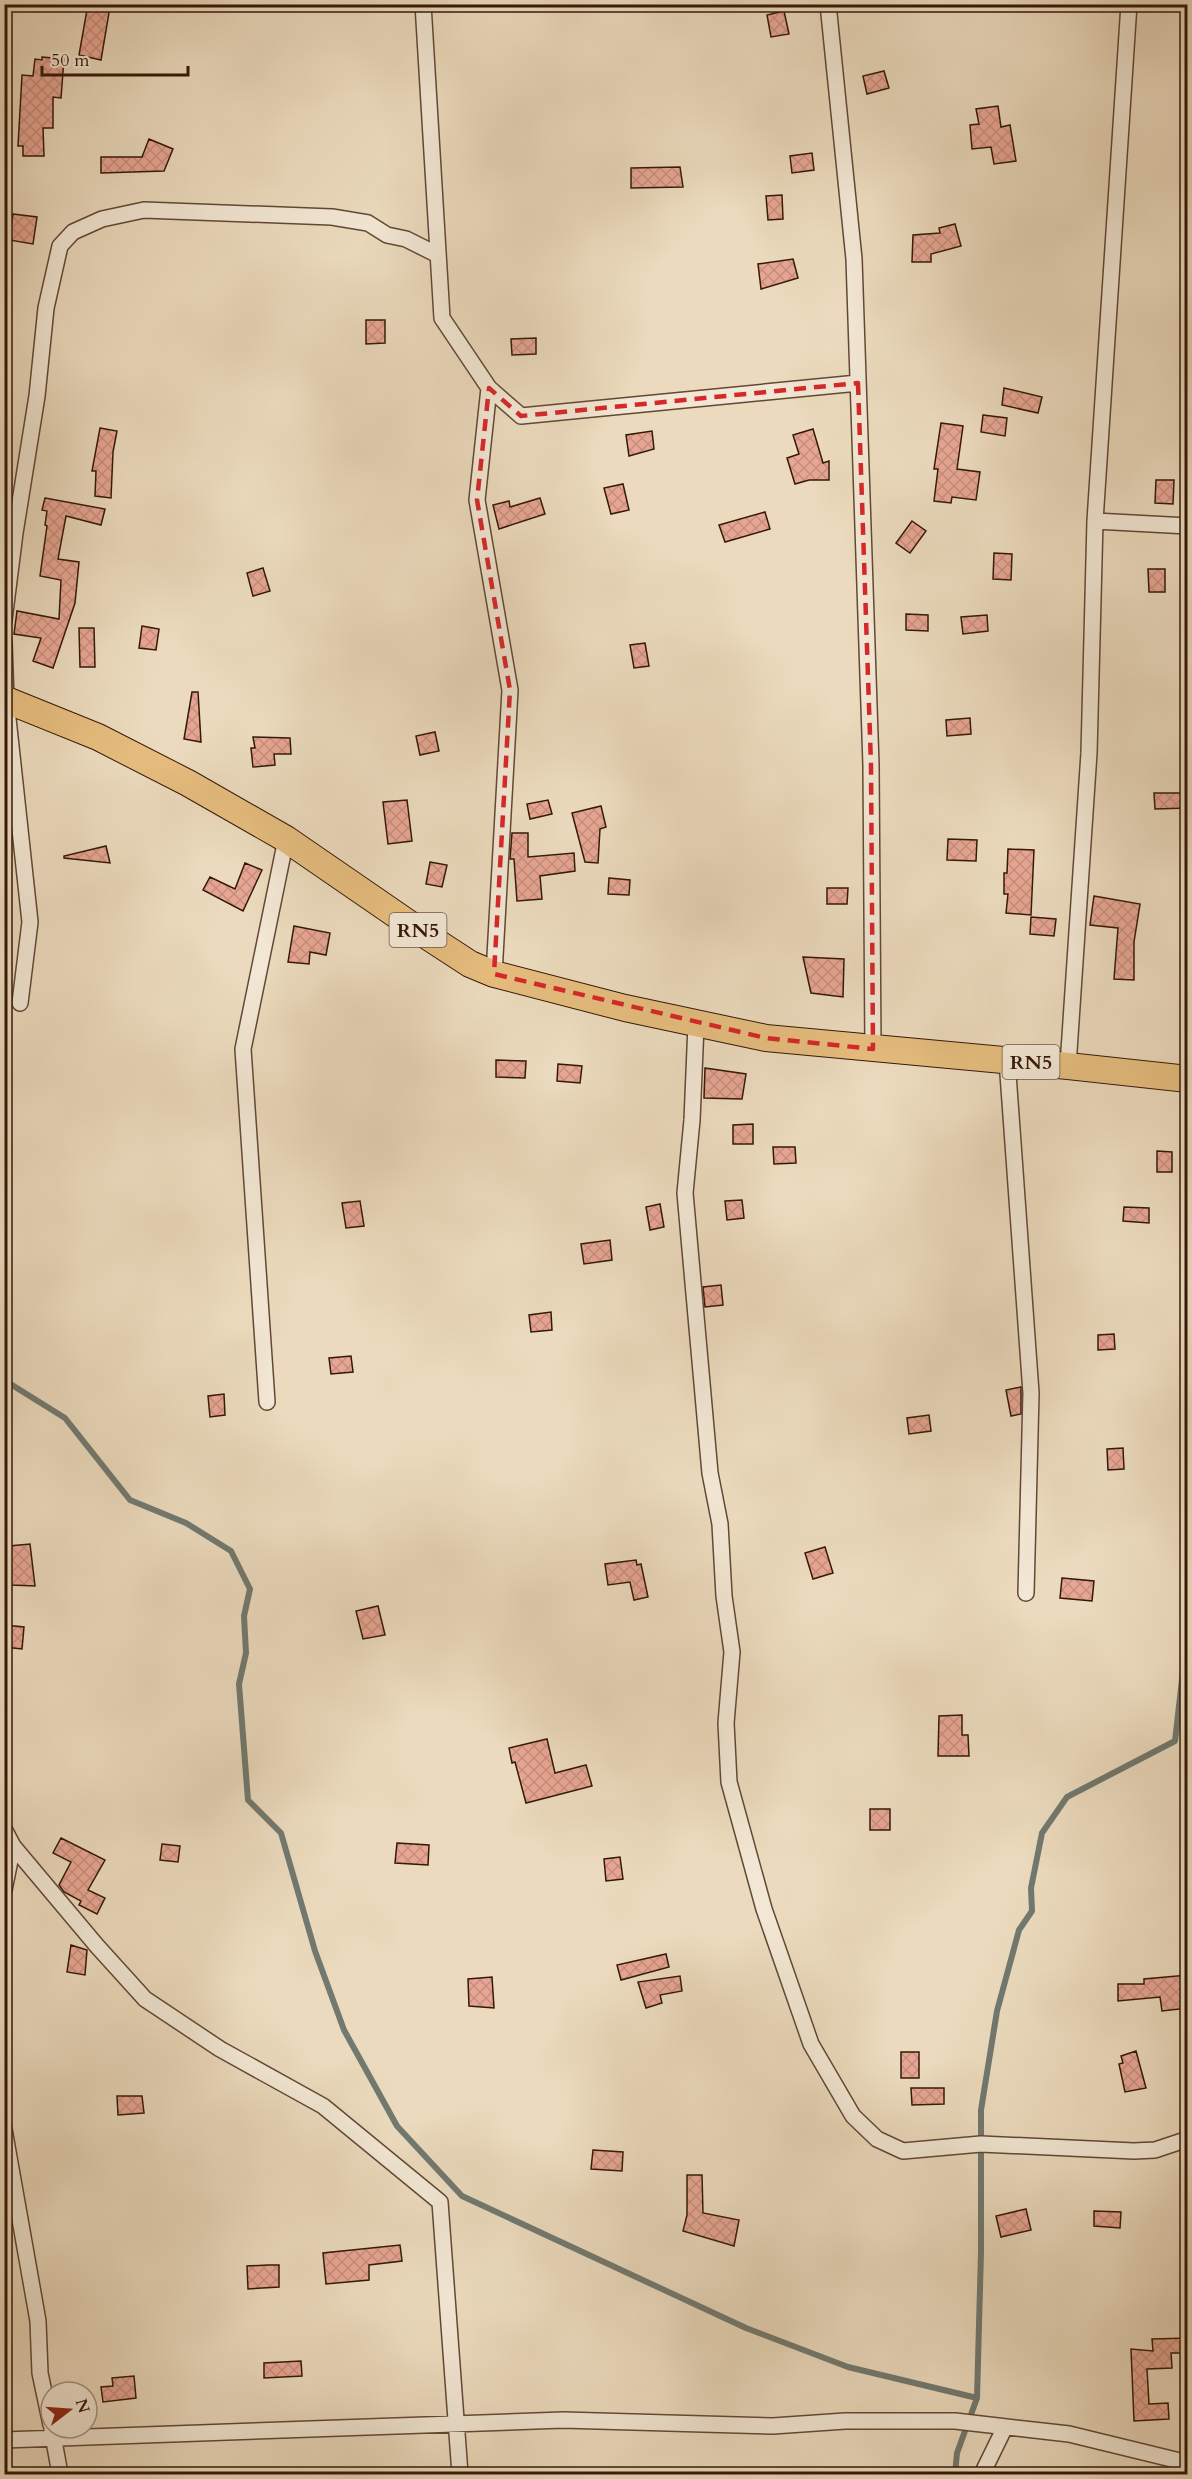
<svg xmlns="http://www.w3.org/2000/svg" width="1192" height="2479" font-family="Cardo,serif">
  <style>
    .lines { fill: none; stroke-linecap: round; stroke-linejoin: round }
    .stream { stroke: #717970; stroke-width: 6 }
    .building { fill: url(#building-cross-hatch); stroke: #341808; stroke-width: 1.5 }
    .minor-casing { stroke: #624835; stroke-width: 18 }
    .trunk-casing { stroke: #341808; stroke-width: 28 }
    .minor { stroke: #f2e7d4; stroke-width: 15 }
    .trunk { stroke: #e6bd7e; stroke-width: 26 }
    .marked { fill: none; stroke: #d62828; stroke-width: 4.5; stroke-dasharray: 12 8; stroke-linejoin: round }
    .labels { text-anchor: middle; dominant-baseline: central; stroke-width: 4.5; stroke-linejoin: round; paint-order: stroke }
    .shield { fill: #f2e7d4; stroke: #6d5645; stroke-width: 1.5 }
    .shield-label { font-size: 20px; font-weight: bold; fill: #341808 }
  </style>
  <defs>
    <pattern id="building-cross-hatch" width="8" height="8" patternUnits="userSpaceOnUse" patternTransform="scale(1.5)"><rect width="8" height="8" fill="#e7a693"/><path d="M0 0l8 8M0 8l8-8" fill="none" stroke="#c78e7d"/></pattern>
  </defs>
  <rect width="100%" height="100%" fill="#ebdabd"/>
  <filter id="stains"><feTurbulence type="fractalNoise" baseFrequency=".00333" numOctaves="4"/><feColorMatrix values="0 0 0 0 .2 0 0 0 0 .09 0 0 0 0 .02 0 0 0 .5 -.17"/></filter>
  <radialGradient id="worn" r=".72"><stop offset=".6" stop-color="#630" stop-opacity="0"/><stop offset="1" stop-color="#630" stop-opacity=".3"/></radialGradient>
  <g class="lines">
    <!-- stream -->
    <path class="stream" d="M4,1380L65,1418L130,1500L186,1523L231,1551L250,1589L244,1616L246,1653L239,1684L248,1800L281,1833L315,1951L344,2030L397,2126L462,2196L746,2328L848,2367L977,2398
      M955,2474L957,2453L977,2398L981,2252V2110L997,2011L1019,1930L1032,1911L1031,1888L1042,1833L1067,1797L1175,1741L1188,1627"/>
  </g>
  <!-- building -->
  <path class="building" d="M88,4L110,7L101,60L79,55Z
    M784,11L789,34L771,37L767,15Z
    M42,57L64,59L61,98L53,97V128H43L44,156H23V146H18L22,75L33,76L35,59L42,60Z
    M884,71L889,88L867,94L863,76Z
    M998,106L1001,127L1010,125L1016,161L994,164L991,147L972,149L970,125L979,124L976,109Z
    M149,139L173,149L164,171L101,173V157H142Z
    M812,153L814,170L792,173L790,156Z
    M680,167L683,187L631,188V168Z
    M782,195L783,219L768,220L766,196Z
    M13,214L37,217L33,244L9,240Z
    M955,224L961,246L931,254V262H912L913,235L940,233L939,228Z
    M793,259L798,278L761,289L758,264Z
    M366,320H385V343L366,344Z
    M536,338V354L512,355L511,339Z
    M1004,388L1042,397L1038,413L1002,405Z
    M983,415L1007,418L1005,436L981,432Z
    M941,423L963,426L957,469L980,472L976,500L952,497L951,503L934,501L938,469H934Z
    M100,428L117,431L113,452L111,498L95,496L96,471H92Z
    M813,429L823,463L829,461V480H809L795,484L787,458L799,454L793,435Z
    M652,431L654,449L629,456L626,435Z
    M1156,480H1174L1173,504L1155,503Z
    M623,484L629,510L611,514L604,488Z
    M45,498L105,509L101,525L66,516L58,559L79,562L75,603L53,668L33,661L41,638L14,634L17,611L59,619L61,580L40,576L47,526L45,525L47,511L42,510Z
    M540,498L545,514L499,529L493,505L509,501L510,507Z
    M765,512L770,529L725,542L719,525Z
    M912,521L926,531L910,553L896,543Z
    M994,553L1012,554L1011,580L993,579Z
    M263,568L270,591L253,596L247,573Z
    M1148,569H1165V592H1149Z
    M906,614L928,615V631L906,630Z
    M987,615L988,631L963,634L961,617Z
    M142,626L159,629L156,650L139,648Z
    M79,628H94L95,667H80Z
    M645,643L649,666L634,668L630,645Z
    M192,692H198L201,742L184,739Z
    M970,718L971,734L947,736L946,720Z
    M435,732L439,751L420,755L416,736Z
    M253,737L290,738L291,754H274L275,765L253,767L251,748H255Z
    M1154,793H1188V808L1155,809Z
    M407,800L412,841L388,844L383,802Z
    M548,800L552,814L530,819L527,804Z
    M601,806L606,827L600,829L598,863L585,862L572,813Z
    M512,833H528V857L574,853L575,871L540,876L542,899L517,901L514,859H510Z
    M948,839L977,840L976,861L947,860Z
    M106,846L110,863L64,858V856Z
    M1008,849L1034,850L1031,915L1006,913L1008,894H1004V873H1007Z
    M430,862L447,865L442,887L426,884Z
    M245,863L262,870L243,911L203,890L210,877L235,889Z
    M609,878L630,880L629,895L608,894Z
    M827,888H848L847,904H827Z
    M1094,896L1140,904L1134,942V980L1114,979L1118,928L1090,925Z
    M1031,917L1056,919L1054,936L1030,934Z
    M294,926L330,933L326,955L310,952L309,964L288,962Z
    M803,957L844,959L843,997L811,993Z
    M496,1060L526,1061L525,1078L496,1077Z
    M558,1064L582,1066L580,1083L557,1081Z
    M705,1068L746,1074L742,1099L704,1098Z
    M753,1124V1144H733V1125Z
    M773,1147H795L796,1163L774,1164Z
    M1157,1151L1172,1152V1172H1157Z
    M742,1200L744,1218L727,1220L725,1201Z
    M360,1201L364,1226L346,1228L342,1203Z
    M660,1204L664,1227L650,1230L646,1207Z
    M1124,1207L1149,1208V1223L1123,1221Z
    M610,1240L612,1260L584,1264L581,1244Z
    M721,1285L723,1305L705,1307L703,1287Z
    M551,1312L552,1330L531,1332L529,1315Z
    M1114,1334L1115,1349L1098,1350V1335Z
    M351,1356L353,1372L331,1374L329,1358Z
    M1021,1387V1414L1011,1416L1006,1390Z
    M224,1394L225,1415L210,1417L208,1396Z
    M929,1415L931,1431L909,1434L907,1418Z
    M1123,1448L1124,1469L1108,1470L1107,1449Z
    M30,1544L35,1586L11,1585L9,1546Z
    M825,1547L833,1573L813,1579L805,1553Z
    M636,1560L637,1565L641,1564L648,1597L634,1600L630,1582L608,1585L605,1564Z
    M1062,1578L1094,1581L1092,1601L1060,1598Z
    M378,1606L385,1635L363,1639L356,1611Z
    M4,1625L24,1627L22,1649L4,1647Z
    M962,1715V1735H968L969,1756H938L939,1716Z
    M547,1739L555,1773L586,1765L592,1786L526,1803L515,1762L512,1763L509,1748Z
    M870,1809H890V1830H870Z
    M61,1838L105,1860L88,1890L105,1898L97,1914L79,1905L81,1901L64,1892L59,1885L71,1862L53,1853Z
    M397,1843L429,1845L428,1865L395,1863Z
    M162,1844L180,1846L178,1862L160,1860Z
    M620,1857L623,1879L606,1881L604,1859Z
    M71,1945L87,1950L85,1975L67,1972Z
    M666,1954L669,1967L621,1980L617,1965Z
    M1188,1975V2008L1162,2011L1160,1997L1118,2001V1984H1144V1979Z
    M680,1976L682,1991L660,1995L662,2003L646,2008L638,1982Z
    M492,1977L494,2008L469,2006L468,1979Z
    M1136,2051L1146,2088L1125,2092L1119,2064L1123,2063L1121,2056Z
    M901,2052H919V2078H901Z
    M911,2088H944V2104L912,2105Z
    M117,2096H142L144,2113L118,2115Z
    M593,2150L623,2152L622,2171L591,2169Z
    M687,2175H702L703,2213L739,2220L734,2246L683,2231L687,2215Z
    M1026,2209L1031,2230L1001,2237L996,2216Z
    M1094,2211L1121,2212L1120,2228L1094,2226Z
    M400,2245L402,2261L369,2265V2280L326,2284L323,2253Z
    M268,2265H279V2287L248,2289L247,2266Z
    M1188,2338V2353H1171L1172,2368L1147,2369L1149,2404L1168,2403L1169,2419L1134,2421L1131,2349L1153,2351L1152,2339Z
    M301,2361L302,2376L264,2378V2363Z
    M134,2376L136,2398L103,2402L101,2387L113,2386L112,2378Z"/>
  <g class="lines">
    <defs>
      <path id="minor" d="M423,4L442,318L489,388L521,416L858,383
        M828,4L854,259L871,765L873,1049
        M489,388L477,500L510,690L494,974
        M1095,521L1188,526
        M4,620L15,533L37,396L46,308L60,246L73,232L102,219L144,210L332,217L368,223L387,235L406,239L436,254
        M4,642L6,700L30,922L20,1003
        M696,1025L692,1120L685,1193L710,1473L720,1524L724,1596L732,1652L726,1723L729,1782L764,1909L811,2044L853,2116L877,2139L903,2151L981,2144L1134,2151L1155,2150L1188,2139
        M1007,1060L1031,1393L1026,1593
        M1068,1066L1089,753L1095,521L1129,4
        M267,1402L243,1049L286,839
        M4,1829L13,1846L97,1946L145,1999L220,2049L323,2106L440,2202L460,2474
        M4,1890L13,1846
        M4,2129L38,2321L40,2373L51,2425
        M52,2430L60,2474
        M4,2440L563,2420L773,2426L845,2421H955L1069,2434L1188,2463
        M982,2474L1005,2427"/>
      <path id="trunk" d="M4,699L98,737L188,783L286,839L427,936L470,964L494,974L625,1008L766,1038L1068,1066L1188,1079"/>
    </defs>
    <!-- minor casing -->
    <use href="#minor" class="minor-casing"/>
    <!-- trunk casing -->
    <use href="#trunk" class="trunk-casing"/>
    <!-- minor -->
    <use href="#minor" class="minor"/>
    <!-- trunk -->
    <use href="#trunk" class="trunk"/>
  </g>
  <!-- marked area -->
  <path class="marked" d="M858,383L871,765L873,1049L766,1038L494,974L510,690L477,500L489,388L521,416Z"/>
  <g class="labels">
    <!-- shield labels -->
    <g class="shield">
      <rect x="389.5" y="913" width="57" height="34" rx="4.5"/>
      <rect x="1002.5" y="1045" width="57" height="34" rx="4.5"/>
    </g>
    <g class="shield-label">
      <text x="418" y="930">RN5</text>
      <text x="1031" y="1062">RN5</text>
    </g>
  </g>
  <!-- margin -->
  <rect width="1192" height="2479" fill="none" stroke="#ebdabd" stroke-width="24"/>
  <rect x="6" y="6" width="1180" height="2467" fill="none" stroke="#341808" stroke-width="3"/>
  <rect x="12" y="12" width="1168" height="2455" fill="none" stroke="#341808" stroke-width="1.5"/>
  <!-- north arrow -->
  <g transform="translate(69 2410) rotate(73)"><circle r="28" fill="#f2e7d4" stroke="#a69482" stroke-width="1.5"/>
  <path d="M0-4.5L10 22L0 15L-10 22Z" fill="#8f2418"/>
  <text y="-9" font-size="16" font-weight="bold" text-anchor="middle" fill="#341808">N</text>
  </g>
  <!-- scale -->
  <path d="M42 66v9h146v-9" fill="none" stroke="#341808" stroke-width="3"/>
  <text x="51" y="66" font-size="18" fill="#341808" stroke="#f2e7d4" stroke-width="4.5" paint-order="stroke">50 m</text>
  <rect width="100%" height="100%" filter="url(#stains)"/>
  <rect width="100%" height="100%" fill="url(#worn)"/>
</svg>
